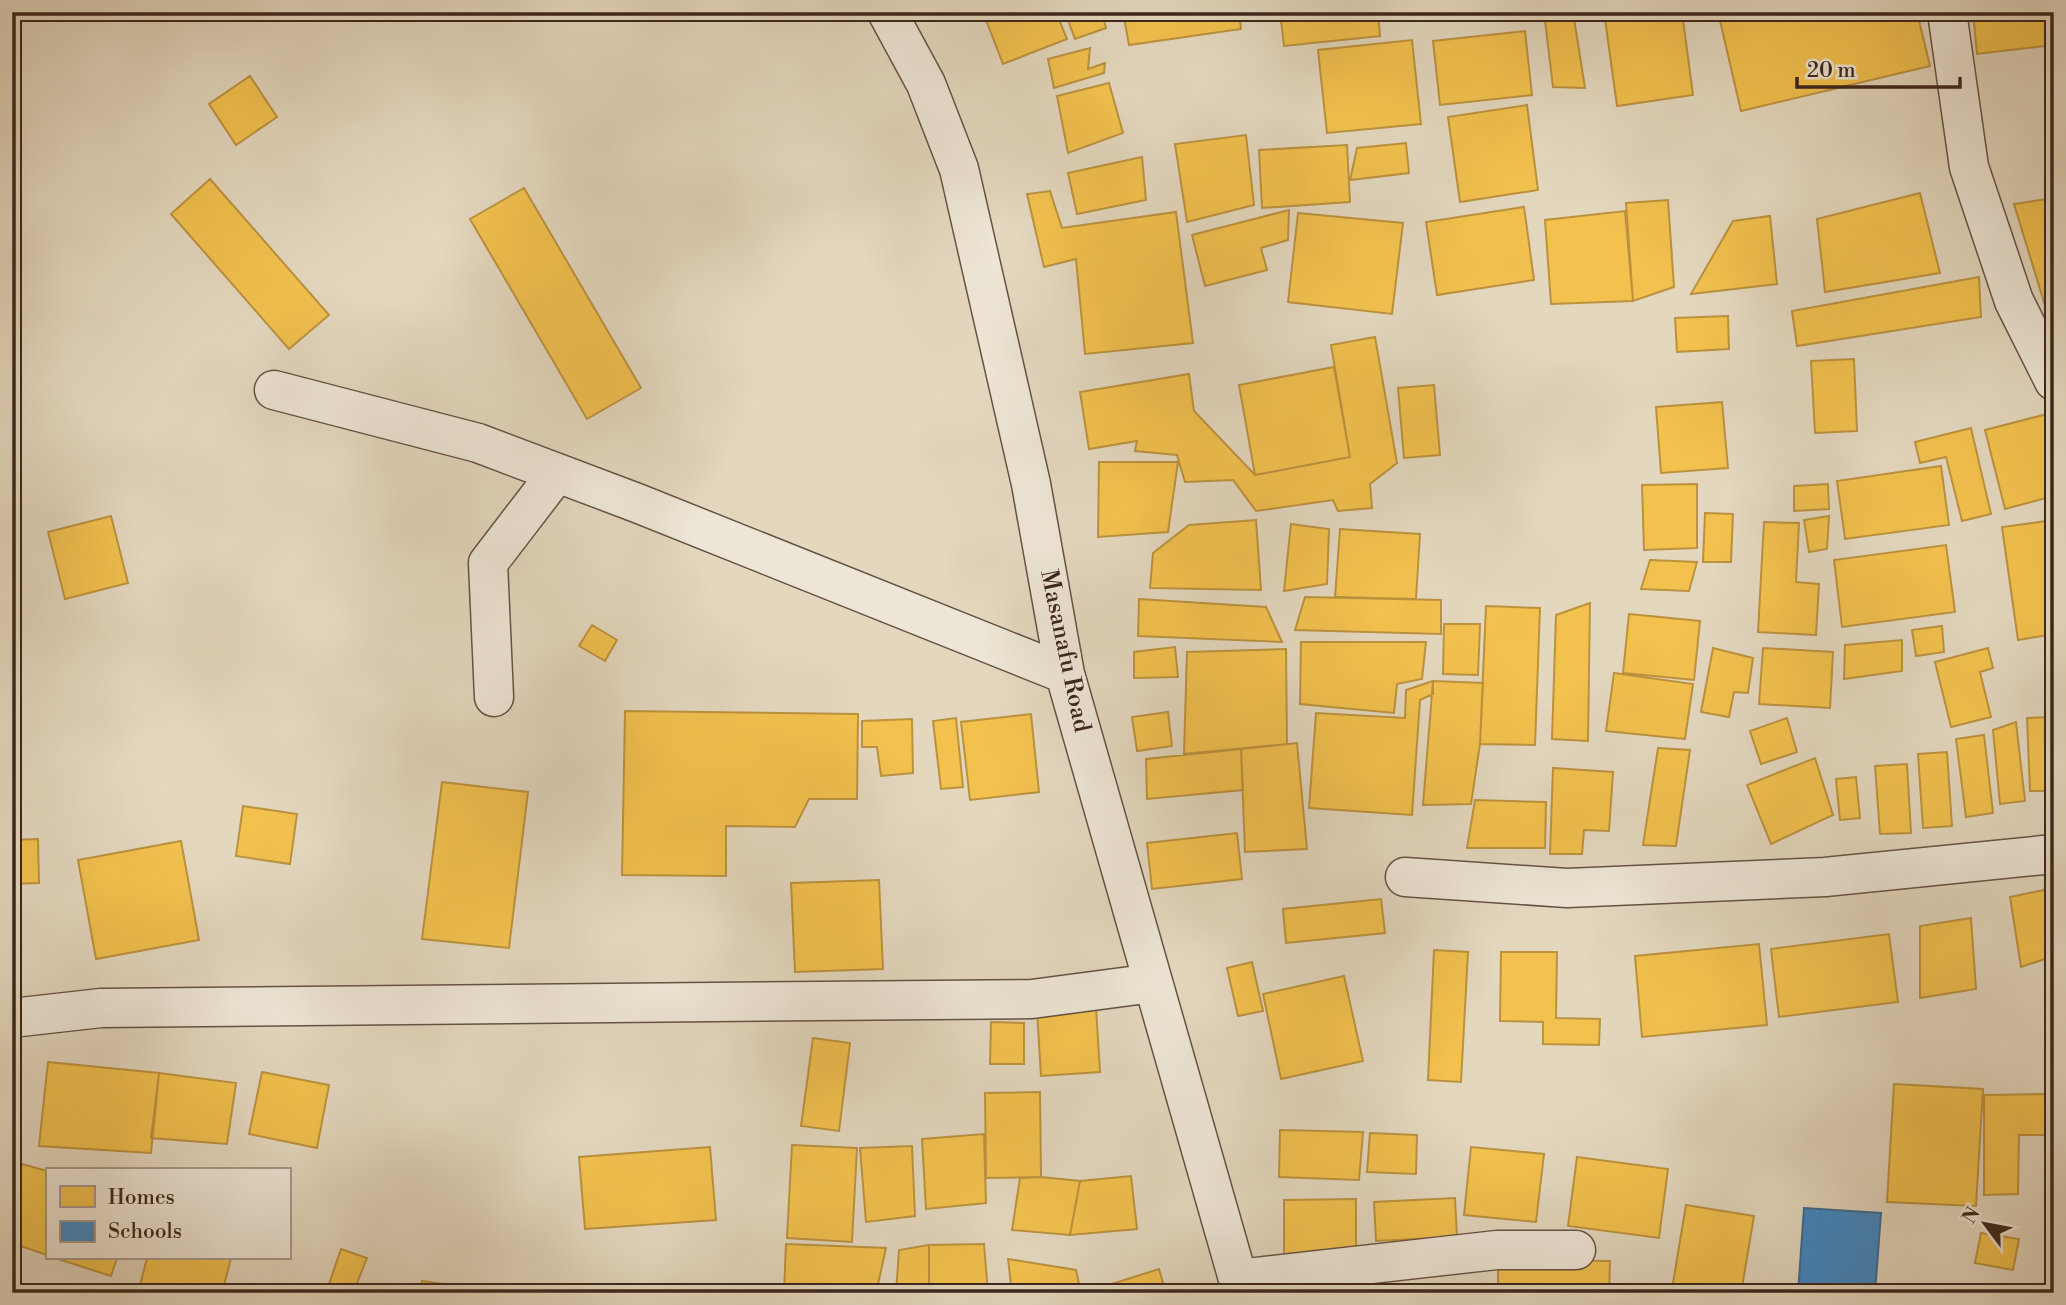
<svg xmlns="http://www.w3.org/2000/svg" width="2066" height="1305" font-family="'Libre Bodoni',serif">
  <style>
    .homes { fill: #f2c14e; stroke: #bc923f; stroke-width: 2 }
    .schools { fill: #3f88c5; stroke: #3e6b93; stroke-width: 2 }
    .lines { fill: none; stroke-linecap: round; stroke-linejoin: round }
    .minor-casing { stroke: #665245; stroke-width: 41 }
    .minor { stroke: #ede5d5; stroke-width: 38 }
    .labels { text-anchor: middle; dominant-baseline: central; stroke-width: 7; stroke-linejoin: round; paint-order: stroke }
    .street-label { font-size: 24px; fill: #3d261d; stroke: #ede5d5 }
  </style>
  <rect width="100%" height="100%" fill="#e3d7be"/>
  <filter id="stains"><feTurbulence type="fractalNoise" baseFrequency=".00286" numOctaves="4"/><feColorMatrix values="0 0 0 0 .2 0 0 0 0 .09 0 0 0 0 .02 0 0 0 .5 -.17"/></filter>
  <radialGradient id="worn" r=".72"><stop offset=".6" stop-color="#630" stop-opacity="0"/><stop offset="1" stop-color="#630" stop-opacity=".3"/></radialGradient>
  <!-- homes -->
  <path class="homes" d="M983,12H1056L1067,39L1003,64Z
    M1065,12H1102L1106,28L1075,39Z
    M1123,12H1239L1241,29L1129,45Z
    M1280,12H1378L1380,36L1284,46Z
    M1544,12H1573L1585,88L1553,87Z
    M1604,12H1682L1693,95L1617,106Z
    M1718,12H1917L1930,66L1741,111Z
    M1973,12H2051L2054,45L1977,54Z
    M1525,31L1532,95L1440,105L1433,41Z
    M1412,40L1421,124L1327,133L1318,50Z
    M1090,48L1088,69L1105,63L1104,73L1054,88L1048,59Z
    M250,76L277,117L236,145L209,104Z
    M1109,83L1123,133L1068,153L1057,96Z
    M1527,105L1538,190L1460,202L1448,117Z
    M1246,135L1254,205L1187,222L1175,144Z
    M1406,143L1409,173L1350,180L1357,148Z
    M1347,145L1350,202L1262,208L1259,150Z
    M1142,157L1146,200L1077,214L1068,173Z
    M210,179L329,315L289,349L171,214Z
    M524,188L641,388L587,419L470,219Z
    M1050,191L1062,228L1176,212L1193,343L1085,354L1076,259L1044,267L1027,194Z
    M1920,193L1940,273L1825,292L1817,219Z
    M2054,198V335L2014,204Z
    M1668,200L1674,287L1633,301L1626,203Z
    M1524,207L1534,280L1437,295L1426,222Z
    M1289,210L1288,240L1261,248L1267,270L1205,286L1192,235Z
    M1625,211L1633,301L1551,304L1545,220Z
    M1298,213L1403,223L1392,314L1288,302Z
    M1770,216L1777,284L1691,294L1733,221Z
    M1979,277L1981,317L1797,346L1792,311Z
    M1728,316L1729,349L1677,352L1675,318Z
    M1375,337L1397,463L1370,484L1372,508L1338,511L1333,500L1256,511L1233,480L1185,482L1177,455L1135,451L1137,441L1089,449L1080,392L1189,374L1194,411L1255,475L1350,457L1331,345Z
    M1854,359L1857,431L1815,433L1811,361Z
    M1334,367L1350,457L1255,475L1239,385Z
    M1434,385L1440,455L1404,458L1398,388Z
    M1722,402L1728,468L1661,473L1656,407Z
    M2047,414L2054,443V496L2005,509L1985,430Z
    M1971,428L1991,514L1962,521L1946,457L1920,463L1915,442Z
    M1099,462H1178L1168,532L1098,537Z
    M1941,466L1949,525L1845,539L1837,481Z
    M1697,484V548L1644,550L1642,485Z
    M1828,484L1829,509L1794,511V486Z
    M1705,513L1733,514L1731,562H1703Z
    M111,516L128,583L65,599L48,532Z
    M1829,516L1827,549L1809,552L1804,520Z
    M1256,520L1261,590L1150,588L1153,553L1189,525Z
    M2054,520V634L2018,640L2002,527Z
    M1764,522L1799,523L1796,582L1819,584L1816,635L1758,632Z
    M1291,524L1329,529L1327,584L1284,591Z
    M1340,529L1420,534L1416,599L1335,597Z
    M1946,545L1955,612L1842,627L1834,560Z
    M1650,560L1697,562L1689,591L1641,589Z
    M1305,597L1441,600V634L1295,630Z
    M1139,599L1266,607L1282,642L1138,636Z
    M1590,603L1588,741L1552,739L1556,615Z
    M1486,606L1540,608L1535,745L1480,744Z
    M1629,614L1700,621L1694,680L1623,673Z
    M1444,624H1480L1478,675L1443,674Z
    M592,625L617,640L605,661L579,646Z
    M1942,626L1944,652L1916,656L1912,630Z
    M1902,640V671L1844,679L1845,645Z
    M1301,642H1426L1422,679L1397,684L1394,713L1300,704Z
    M1175,647L1178,677L1134,678V652Z
    M1713,648L1753,658L1748,693L1734,692L1729,717L1701,712Z
    M1763,648L1833,652L1830,708L1759,704Z
    M1988,648L1993,668L1980,672L1991,717L1951,727L1935,662Z
    M1286,649L1287,744L1184,754L1187,652Z
    M1614,673L1693,684L1685,739L1606,731Z
    M1433,681V694L1420,700L1412,815L1309,808L1316,713L1405,718L1406,690Z
    M1433,681L1483,683L1480,744L1471,804L1423,805Z
    M625,711L858,714L857,799H809L795,827L726,826V876L622,875Z
    M1168,712L1172,746L1137,751L1132,717Z
    M1031,714L1039,792L970,800L961,722Z
    M2053,717L2054,791H2030L2027,718Z
    M956,718L963,787L941,789L933,721Z
    M1787,718L1797,752L1761,764L1750,731Z
    M912,719L913,773L881,776L877,747H862V721Z
    M2016,722L2025,801L2000,804L1993,730Z
    M1984,735L1993,813L1966,817L1956,739Z
    M1297,743L1307,849L1245,852L1241,749Z
    M1658,748L1690,750L1676,846L1643,845Z
    M1241,749L1243,790L1147,799L1146,759Z
    M1947,752L1952,826L1923,828L1918,754Z
    M1815,758L1833,815L1771,844L1747,785Z
    M1907,764L1911,833L1880,834L1875,766Z
    M1553,768L1613,772L1609,831L1584,830L1582,854H1550Z
    M1856,777L1860,818L1840,820L1836,779Z
    M442,782L528,792L509,948L422,939Z
    M1475,800L1546,802L1545,848H1467Z
    M243,806L297,814L290,864L236,856Z
    M1237,833L1242,879L1152,889L1147,843Z
    M38,839L39,883L12,884V840Z
    M181,841L199,940L96,959L78,860Z
    M879,880L883,969L795,972L791,883Z
    M2054,888V956L2021,967L2010,897Z
    M1381,899L1385,933L1286,943L1283,909Z
    M1971,918L1976,989L1920,998V926Z
    M1889,934L1898,1002L1779,1017L1771,949Z
    M1759,944L1767,1025L1642,1037L1635,956Z
    M1434,950L1468,952L1461,1082L1428,1080Z
    M1501,952H1557L1556,1018L1600,1019L1599,1045L1543,1044V1022L1500,1021Z
    M1252,962L1263,1011L1238,1016L1227,968Z
    M1344,976L1363,1061L1281,1079L1263,994Z
    M1096,1007L1100,1072L1041,1076L1037,1011Z
    M991,1022L1024,1023V1064H990Z
    M813,1038L850,1043L839,1131L801,1126Z
    M48,1062L159,1073L151,1153L39,1146Z
    M262,1072L329,1085L317,1148L249,1134Z
    M159,1073L236,1083L227,1144L151,1138Z
    M1894,1084L1983,1089L1976,1206L1887,1202Z
    M1040,1092L1041,1177L986,1178L985,1093Z
    M2046,1094V1135H2019L2018,1194L1984,1195V1095Z
    M1280,1130L1363,1132L1359,1180L1279,1177Z
    M1370,1133L1417,1135L1416,1174L1367,1172Z
    M984,1134L986,1203L926,1209L922,1139Z
    M792,1145L857,1148L852,1242L787,1238Z
    M912,1146L915,1216L866,1222L860,1148Z
    M710,1147L716,1220L585,1229L579,1157Z
    M1471,1147L1544,1154L1536,1222L1464,1215Z
    M1577,1157L1668,1169L1659,1238L1568,1226Z
    M22,1164L47,1171V1255L12,1243V1199Z
    M1131,1176L1137,1229L1070,1235L1080,1181Z
    M1041,1177L1080,1181L1070,1235L1012,1230L1020,1178Z
    M1455,1198L1457,1237L1376,1241L1374,1202Z
    M1356,1199V1254L1284,1256V1200Z
    M1686,1205L1754,1216L1741,1293L1672,1289Z
    M1981,1233L2019,1239L2013,1270L1975,1263Z
    M786,1244L886,1248L876,1293H784Z
    M984,1244L988,1293H929V1245Z
    M929,1245V1293H896L899,1250Z
    M341,1249L367,1258L353,1293H326Z
    M55,1258H117L111,1276Z
    M147,1258H231L222,1293H138Z
    M1008,1259L1076,1270L1081,1293H1012Z
    M1498,1260L1610,1261L1609,1293H1498Z
    M1159,1269L1166,1293H1100L1099,1288Z
    M422,1281L494,1291V1293H420Z
    M1473,1291L1474,1293H1381Z"/>
  <!-- schools -->
  <path class="schools" d="M1804,1208L1881,1213L1875,1293H1798Z"/>
  <g class="lines">
    <defs>
      <path id="minor" d="M887,12L926,84L959,169L1031,484L1065,674L1242,1293
        M1947,12L1969,167L2014,301L2054,381
        M274,390L478,443L637,503L1065,674
        M494,697L488,563L557,473
        M1405,877L1567,888L1825,877L2054,854
        M12,1018L101,1008L1032,999L1153,983
        M1238,1279L1497,1250H1576"/>
    </defs>
    <!-- minor casing -->
    <use href="#minor" class="minor-casing"/>
    <!-- minor -->
    <use href="#minor" class="minor"/>
  </g>
  <g class="labels">
    <!-- street labels -->
    <g class="street-label">
      <text transform="translate(1065 651) rotate(78)">Masanafu Road</text>
    </g>
  </g>
  <!-- margin -->
  <rect width="2066" height="1305" fill="none" stroke="#e3d7be" stroke-width="42"/>
  <rect x="14" y="14" width="2038" height="1277" fill="none" stroke="#3d261d" stroke-width="3.5"/>
  <rect x="21" y="21" width="2024" height="1263" fill="none" stroke="#3d261d" stroke-width="2"/>
  <!-- legend -->
  <rect x="46" y="1168" width="245" height="91" fill="#ede5d5" stroke="#a7998b" stroke-width="2"/>
  <rect x="60" y="1186" width="35" height="21" fill="#f2c14e" stroke="#a7998b" stroke-width="2"/>
  <text x="108" y="1204" font-size="21" fill="#3d261d">Homes</text>
  <rect x="60" y="1221" width="35" height="21" fill="#3f88c5" stroke="#a7998b" stroke-width="2"/>
  <text x="108" y="1238" font-size="21" fill="#3d261d">Schools</text>
  <!-- north arrow -->
  <g transform="translate(1985 1224) rotate(302)" stroke="#ede5d5" stroke-width="5" paint-order="stroke">
  <path d="M0-5L12 26L0 18L-12 26Z" fill="#3d261d"/>
  <text y="-10" font-size="19" font-weight="bold" text-anchor="middle" fill="#3d261d">N</text>
  </g>
  <!-- scale -->
  <path d="M1797 77v10h163v-10" fill="none" stroke="#3d261d" stroke-width="3.5"/>
  <text x="1807" y="77" font-size="21" fill="#3d261d" stroke="#ede5d5" stroke-width="5" paint-order="stroke">20 m</text>
  <rect width="100%" height="100%" filter="url(#stains)"/>
  <rect width="100%" height="100%" fill="url(#worn)"/>
</svg>
